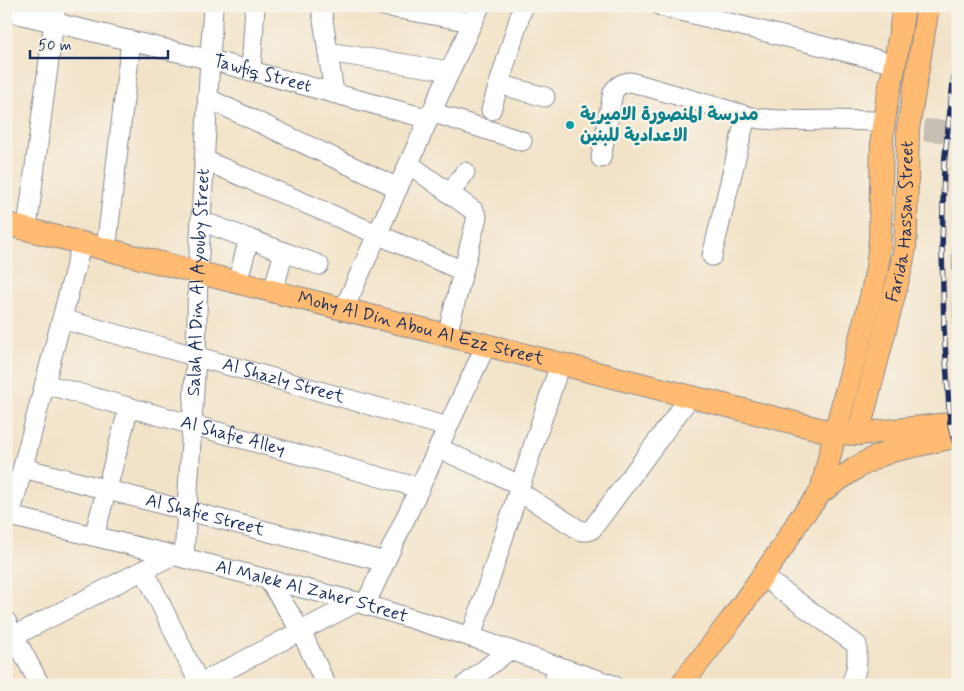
<svg xmlns="http://www.w3.org/2000/svg" width="964" height="691" font-family="Mynerve,'Playpen Sans Arabic',sans-serif">
  <style>
    .lines { fill: none; stroke-linecap: round; stroke-linejoin: round }
    .major-tunnel { stroke: #c7bfb3; stroke-width: 22; stroke-dasharray: 22 11; stroke-linecap: butt }
    .minor-casing { stroke: #868993; stroke-width: 21 }
    .major-casing { stroke: #868993; stroke-width: 24 }
    .minor { stroke: #fff; stroke-width: 19 }
    .major { stroke: #ffbb71; stroke-width: 22 }
    .rail-casing { stroke: #1b2f5e; stroke-width: 5.5 }
    .rail { stroke: #f7f3e8; stroke-width: 4; stroke-dasharray: 11; stroke-linecap: butt }
    .culture-dot { fill: #0f9aa8; stroke: #f7f3e8; stroke-width: 2 }
    .labels { text-anchor: middle; dominant-baseline: central; stroke-width: 5; stroke-linejoin: round; paint-order: stroke }
    .street-label { font-size: 18px; fill: #1b2f5e; stroke: #f7f3e8 }
    .culture-label { font-size: 18px; font-weight: bold; fill: #0d838f; stroke: #f7f3e8; text-anchor: start }
  </style>
  <rect width="100%" height="100%" fill="#f7f3e8"/>
  <filter id="ink" filterUnits="userSpaceOnUse"><feTurbulence type="fractalNoise" baseFrequency=".02" numOctaves="2"/><feDisplacementMap in="SourceGraphic" scale="10" xChannelSelector="R" yChannelSelector="G"/><feConvolveMatrix kernelMatrix="1 2 1 2 8 2 1 2 1" color-interpolation-filters="sRGB"/></filter>
  <filter id="wash" filterUnits="userSpaceOnUse"><feTurbulence type="fractalNoise" baseFrequency=".0096" numOctaves="4" result="noise"/><feDisplacementMap in="SourceGraphic" scale="20" xChannelSelector="R" yChannelSelector="G"/><feGaussianBlur stdDeviation="1.12" result="paint"/><feColorMatrix in="noise" values="0 0 0 0 0 0 0 0 0 0 0 0 0 0 0 0 0 1.4 0 .05"/><feComposite in="paint" operator="in"/></filter>
  <g filter="url(#wash)">
    <rect width="100%" height="100%" fill="#f2e3c8"/>
  </g>
  <g filter="url(#ink)">
    <g class="lines">
      <!-- major-tunnel -->
      <path class="major-tunnel" d="M924,130L958,132"/>
      <defs>
        <g id="minor">
          <path d="M321,6L334,93"/>
          <path d="M383,6L472,22"/>
          <path d="M661,6L895,64"/>
          <path id="s1" d="M6,11L211,60L429,119"/>
          <path d="M328,52L450,71"/>
          <path d="M251,71L255,6"/>
          <path d="M499,84L545,97"/>
          <path d="M207,98L398,188"/>
          <path d="M491,110L523,6"/>
          <path d="M431,112L522,141"/>
          <path d="M601,158L613,92C618,85 622,83 631,82L755,118C798,124 841,117 884,122"/>
          <path d="M204,160L463,271"/>
          <path d="M409,164L474,211L477,217L447,335"/>
          <path d="M450,194L465,172"/>
          <path d="M201,221L319,265"/>
          <path d="M27,228L56,6"/>
          <path d="M106,249L131,41"/>
          <path d="M712,256L746,116"/>
          <path d="M237,283L249,239"/>
          <path d="M273,291L284,252"/>
          <path d="M344,309L450,71L480,6"/>
          <path id="s2" d="M62,319L448,427"/>
          <path id="s3" d="M45,384L420,488"/>
          <path d="M438,448L520,485"/>
          <path id="s4" d="M23,468L385,562"/>
          <path d="M518,491L581,531H588L592,529L690,397"/>
          <path id="s5" d="M6,515L184,558L357,602L471,637L613,685"/>
          <path d="M10,516L82,242"/>
          <path d="M94,536L129,407"/>
          <path id="s6" d="M184,558L196,357L198,273L213,6"/>
          <path d="M144,570L200,685"/>
          <path d="M762,576L857,645C857,660 858,672 850,685"/>
          <path d="M268,579L301,631L326,685"/>
          <path d="M365,605L486,345"/>
          <path d="M6,621L40,685"/>
          <path d="M471,637L560,364"/>
          <path d="M6,640L173,555"/>
          <path d="M197,685L357,602"/>
          <path d="M465,685L509,650"/>
          <path d="M553,685L558,666"/>
        </g>
        <g id="major">
          <path id="s7" d="M6,224L835,433L858,434L958,423"/>
          <path id="s8" d="M858,434L901,268L905,248L906,228L908,129L928,6"/>
          <path d="M821,492L835,433L871,297L877,268L880,239L882,137L887,100L895,64L904,6"/>
          <path d="M681,685L732,619L782,548L799,520L821,492L856,468L876,457L892,451L958,436"/>
        </g>
      </defs>
      <!-- minor casing -->
      <use href="#minor" class="minor-casing"/>
      <!-- major casing -->
      <use href="#major" class="major-casing"/>
      <!-- minor -->
      <use href="#minor" class="minor"/>
      <!-- major -->
      <use href="#major" class="major"/>
      <defs>
        <path id="rail" d="M958,51L953,83L944,165L942,250L944,327L950,424L958,458
          M958,164L955,251L956,333L958,354"/>
      </defs>
      <!-- rail casing -->
      <use href="#rail" class="rail-casing"/>
      <!-- rail -->
      <use href="#rail" class="rail"/>
    </g>
  </g>
  <!-- markers -->
  <circle class="culture-dot" cx="570" cy="125" r="5"/>
  <g class="labels">
    <!-- street labels -->
    <g class="street-label">
      <text stroke="none"><textPath href="#s1" startOffset="264">Tawfiq Street</textPath></text>
      <text stroke="none"><textPath href="#s8" startOffset="218">Farida Hassan Street</textPath></text>
      <text stroke="none"><textPath href="#s6" startOffset="276">Salah Al Din Al Ayouby Street</textPath></text>
      <text stroke="none"><textPath href="#s7" startOffset="428">Mohy Al Din Abou Al Ezz Street</textPath></text>
      <text stroke="none"><textPath href="#s2" startOffset="230">Al Shazly Street</textPath></text>
      <text stroke="none"><textPath href="#s3" startOffset="195">Al Shafie Alley</textPath></text>
      <text stroke="none"><textPath href="#s4" startOffset="188">Al Shafie Street</textPath></text>
      <text stroke="none"><textPath href="#s5" startOffset="315">Al Malek Al Zaher Street</textPath></text>
    </g>
    <!-- culture labels -->
    <g class="culture-label">
      <text x="580" y="115">مدرسة المنصورة الاميرية<tspan x="580" dy="21">الاعدادية للبنين</tspan></text>
    </g>
  </g>
  <!-- margin -->
  <rect width="964" height="691" fill="none" stroke="#f7f3e8" stroke-width="25"/>
  <!-- scale -->
  <path d="M30 50v8h138v-8" fill="none" stroke="#1b2f5e" stroke-width="2.5"/>
  <text x="38" y="50" font-size="15" fill="#1b2f5e" stroke="#f7f3e8" stroke-width="4" paint-order="stroke">50 m</text>
</svg>
